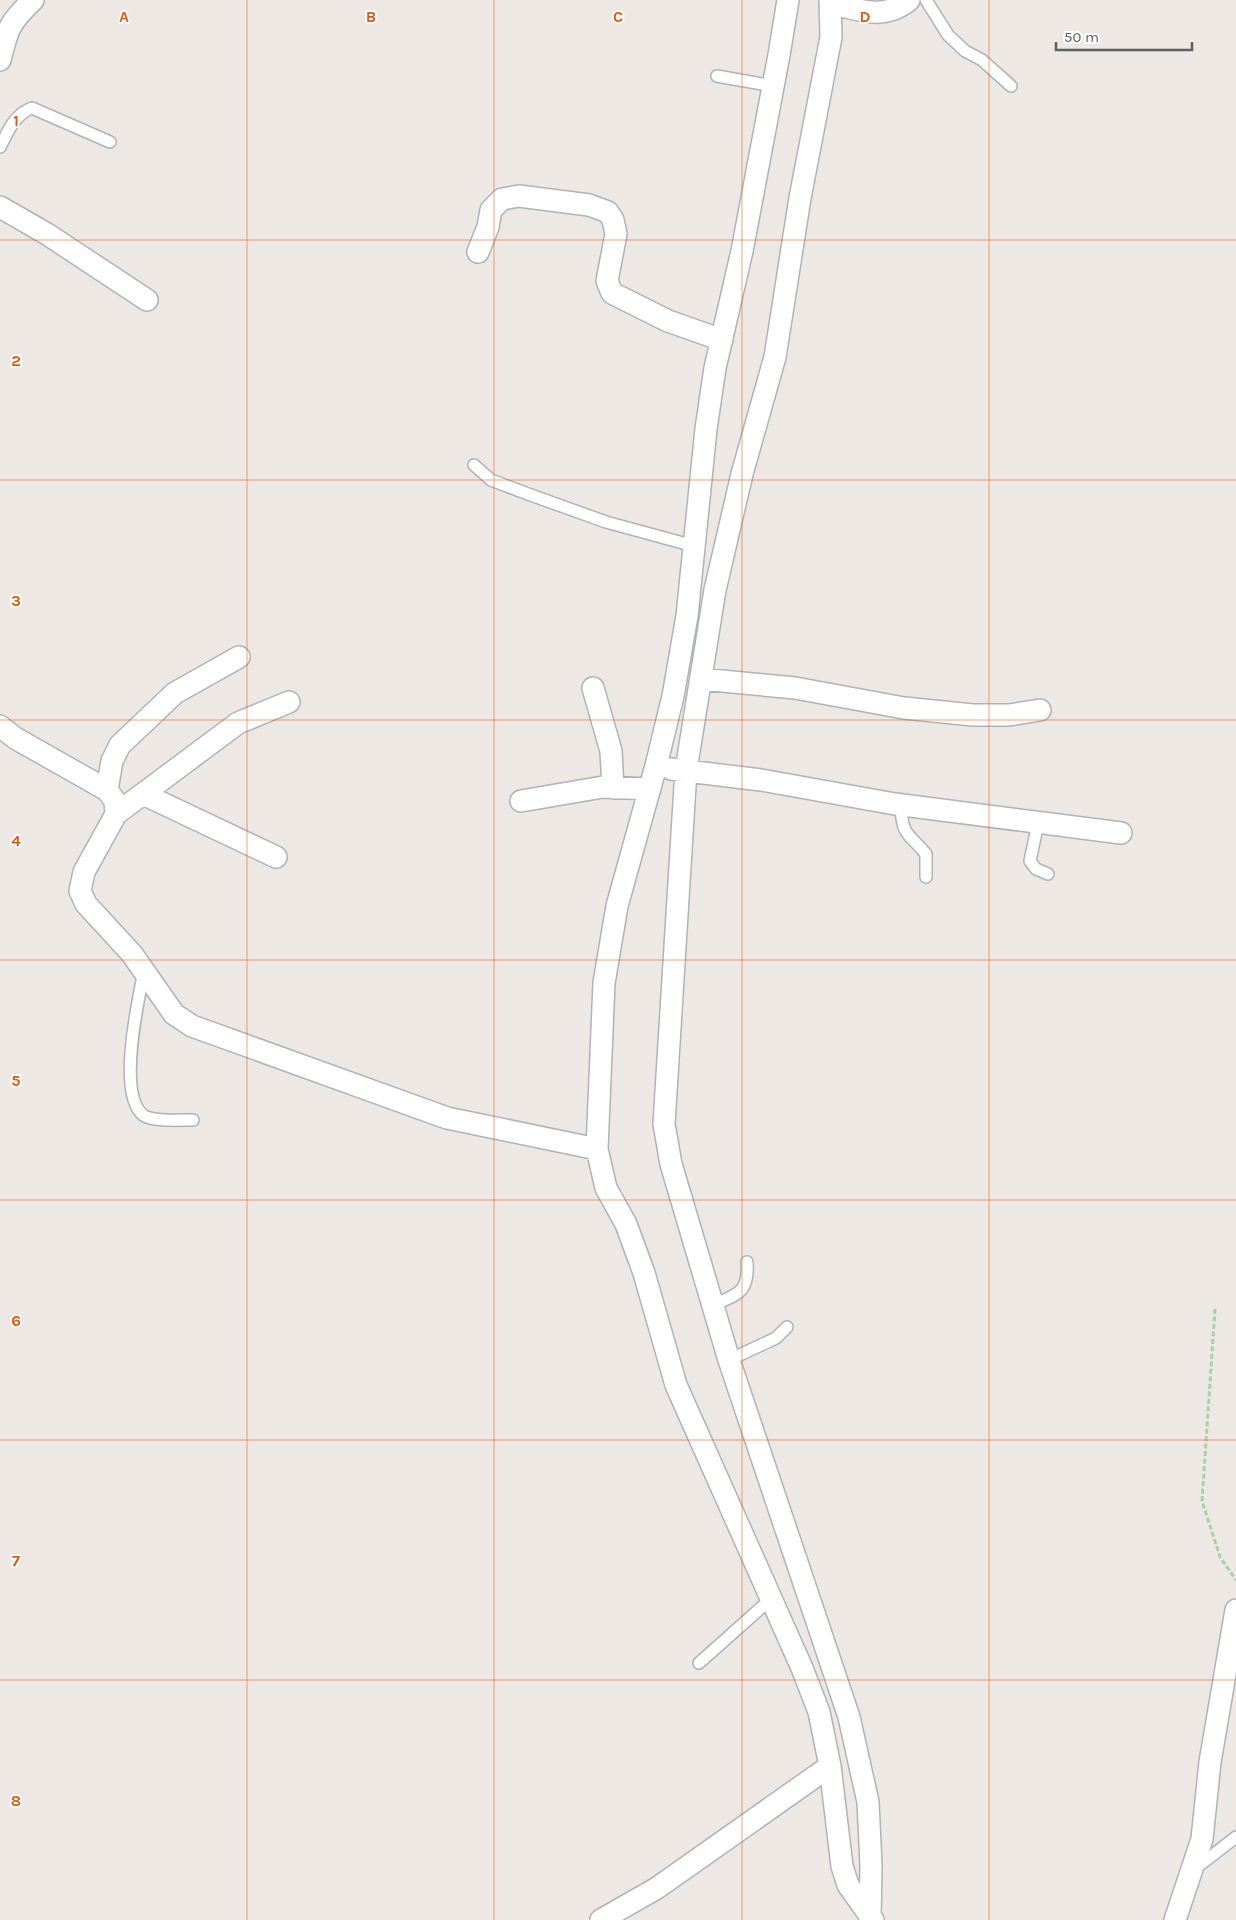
<svg xmlns="http://www.w3.org/2000/svg" width="1236" height="1920" font-family="Karla,sans-serif">
  <style>
    .lines { fill: none; stroke-linecap: round; stroke-linejoin: round }
    .lane-casing { stroke: #afb3b5; stroke-width: 14 }
    .street-casing { stroke: #afb3b5; stroke-width: 24 }
    .path { stroke: #a6d3a6; stroke-width: 3; stroke-dasharray: 5 2.5; stroke-linecap: butt }
    .lane { stroke: #fff; stroke-width: 11 }
    .street { stroke: #fff; stroke-width: 21 }
    .grid { fill: none; stroke: #e15910; stroke-width: 1; stroke-opacity: 0.55 }
    .grid-label { font-size: 16px; text-anchor: middle; font-weight: bold; fill: #e15910; stroke: #fff; stroke-width: 4; stroke-linejoin: round; paint-order: stroke }
  </style>
  <rect width="100%" height="100%" fill="#ede8e3"/>
  <g class="lines">
    <defs>
      <path id="lane" d="M926,0L948,35L965,51L982,60L1011,86
        M717,76L773,86
        M0,147C8,131 15,114 32,108L110,142
        M474,465L491,480L528,494L606,522L694,546
        M901,805C902,837 908,832 926,854V877
        M1038,823L1030,861L1036,869L1048,874
        M144,971C138,1001 117,1094 143,1115C152,1122 181,1120 193,1120
        M713,1305C738,1294 749,1293 747,1262
        M729,1360L776,1338L787,1327
        M699,1663L771,1599
        M1196,1868L1236,1837"/>
      <path id="street" d="M788,0L779,55L742,251L715,368L706,429L687,616L673,696L656,766L617,906L604,983L597,1149L606,1188L626,1224L644,1273L676,1385L802,1668L819,1712L830,1766L842,1866L848,1885L873,1920
        M830,0L831,37L800,198L775,357L742,474L715,590L686,770L664,1124L671,1164L729,1360L849,1717L868,1802L871,1865L870,1920
        M830,3C859,10 884,21 909,0
        M0,60C8,28 9,23 33,0
        M0,207L47,234L147,300
        M478,252L488,227L491,210L502,199L519,196L589,205L608,212L613,220L616,234L607,281L612,293L668,321L722,340
        M701,679L795,688L904,708L973,715H1009L1040,710
        M593,688L611,751L613,788
        M0,726L15,738L107,790L115,801L116,814L84,872L80,891L86,904L132,954L174,1014L192,1026L447,1118L597,1149
        M671,769L761,780L895,804L1121,833
        M107,790L112,761L120,745L175,693L239,657
        M143,794L276,857
        M521,801L603,787L650,789
        M116,814L238,723L289,702
        M601,1920L657,1888L830,1766
        M1175,1920L1202,1839L1210,1762L1236,1610"/>
    </defs>
    <!-- lane casing -->
    <use href="#lane" class="lane-casing"/>
    <!-- street casing -->
    <use href="#street" class="street-casing"/>
    <!-- path -->
    <path class="path" d="M1215,1309L1202,1501L1220,1557L1236,1580"/>
    <!-- lane -->
    <use href="#lane" class="lane"/>
    <!-- street -->
    <use href="#street" class="street"/>
  </g>
  <!-- grid -->
  <path class="grid" d="M247,0V1920M494,0V1920M742,0V1920M989,0V1920M0,240H1236M0,480H1236M0,720H1236M0,960H1236M0,1200H1236M0,1440H1236M0,1680H1236"/>
  <g class="grid-label">
    <text x="124" y="22">A</text>
    <text x="371" y="22">B</text>
    <text x="618" y="22">C</text>
    <text x="865" y="22">D</text>
    <text x="16" y="126">1</text>
    <text x="16" y="366">2</text>
    <text x="16" y="606">3</text>
    <text x="16" y="846">4</text>
    <text x="16" y="1086">5</text>
    <text x="16" y="1326">6</text>
    <text x="16" y="1566">7</text>
    <text x="16" y="1806">8</text>
  </g>
  <!-- scale -->
  <path d="M1056 42v8h136v-8" fill="none" stroke="#5b6163" stroke-width="2.5"/>
  <text x="1064" y="42" font-size="15" fill="#5b6163" stroke="#ffffff" stroke-width="4" paint-order="stroke">50 m</text>
</svg>
